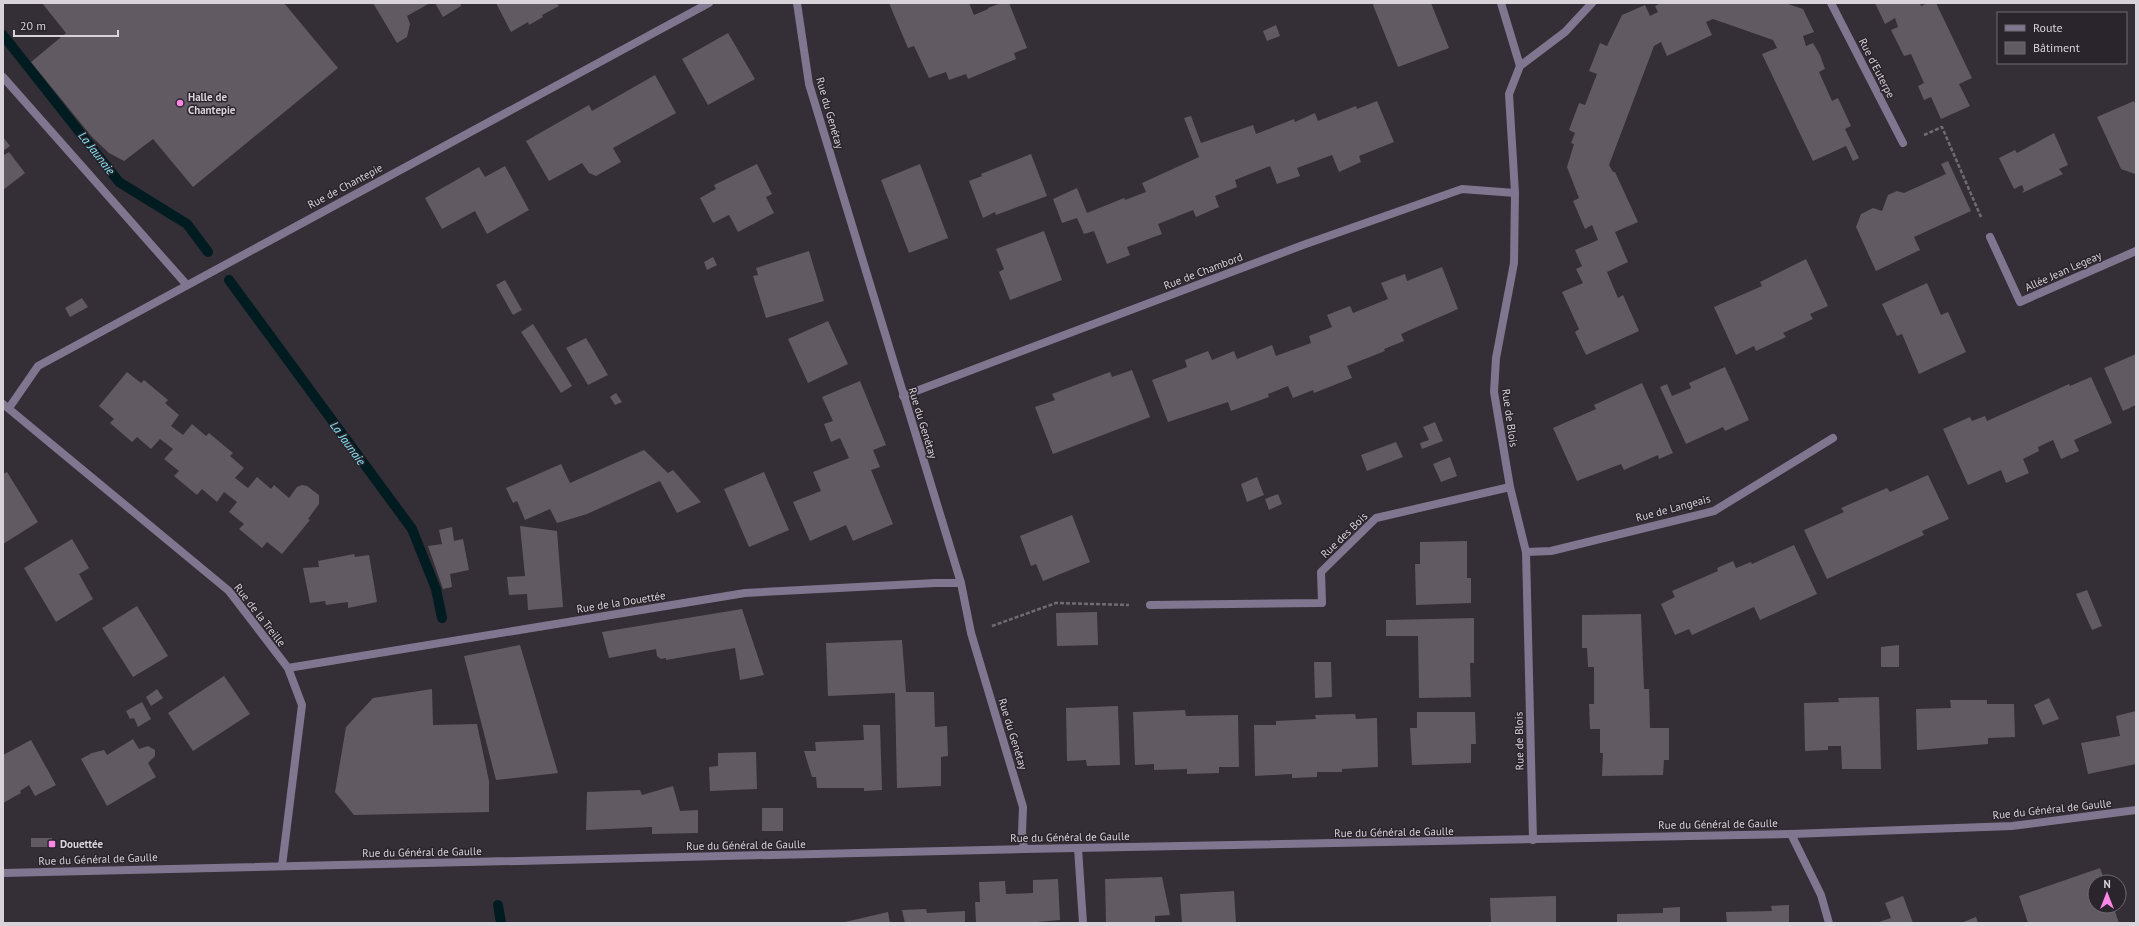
<svg xmlns="http://www.w3.org/2000/svg" width="2139" height="926" font-family="'PT Sans',sans-serif">
  <style>
    .lines { fill: none; stroke-linecap: round; stroke-linejoin: round }
    .stream { stroke: #001c21; stroke-width: 10 }
    .building { fill: #615a63 }
    .path { stroke: #706b72; stroke-width: 2.5; stroke-dasharray: 4 2; stroke-linecap: butt }
    .service { stroke: #807690; stroke-width: 8 }
    .minor { stroke: #807690; stroke-width: 8 }
    .tertiary { stroke: #807690; stroke-width: 8 }
    .poi-dot { fill: #fb87e6; stroke: #2a242c; stroke-width: 1.5 }
    .labels { text-anchor: middle; dominant-baseline: central; stroke-width: 3; stroke-linejoin: round; paint-order: stroke }
    .street-label { font-size: 11px; fill: #d7d3d8; stroke: #2a242c }
    .poi-label { font-size: 11px; font-weight: bold; fill: #d7d3d8; stroke: #2a242c; text-anchor: start }
    .water-label { font-size: 12px; font-style: italic; fill: #80e6f7; stroke: #2a242c }
  </style>
  <rect width="100%" height="100%" fill="#342e36"/>
  <g class="lines">
    <!-- stream -->
    <path class="stream" d="M3,35L119,182L187,224L208,252
      M229,280L412,529L436,589L442,618
      M498,905L501,923"/>
  </g>
  <!-- building -->
  <path class="building" d="M42,3H284L338,68L193,187L153,139L124,161L109,153L92,137L31,62L66,33Z
    M373,3H430L407,16L410,24L407,37L397,43Z
    M435,3H460L461,6L443,17Z
    M496,3H557L559,6L542,15L543,17L529,25L528,22L511,32Z
    M889,3H969L974,15L988,9V8L1001,3H1009L1027,48L1014,53L1016,59L968,79L966,74L949,80L946,72L929,78L914,46L908,48Z
    M1375,3H1431L1449,48L1398,67L1373,5Z
    M1661,3H1785L1803,9L1814,32L1803,36L1806,46L1813,43L1820,55L1825,69L1819,72L1832,101L1838,98L1851,126L1845,129L1859,158L1853,161L1846,146L1813,161L1762,54L1777,48L1773,40L1713,19L1706,22L1712,35L1667,56L1661,42L1654,46L1609,165L1613,172H1615L1638,222L1615,232L1628,262L1607,272L1618,298L1623,295L1639,331L1586,355L1575,332L1579,329L1562,292L1583,283L1576,269L1582,266L1575,250L1598,240L1592,225L1585,229L1573,201L1579,198L1567,167L1574,144L1571,143L1575,133L1569,130L1579,103L1585,105L1597,74L1589,71L1600,43L1607,46L1622,15L1645,5L1650,16L1658,12L1655,6Z
    M1875,3H1920L1921,6L1928,3H1936L1972,78L1959,84L1970,106L1941,119L1931,97L1924,100L1918,86L1924,83L1911,54L1904,56L1891,30L1898,27L1895,18L1885,24Z
    M1276,25L1280,36L1267,41L1263,31Z
    M728,33L755,79L708,105L682,59Z
    M655,75L676,113L613,148L621,162L596,176L589,173L582,163L549,181L526,141L589,105L592,111Z
    M1377,101L1394,142L1359,156L1361,162L1339,172L1332,155L1297,168L1300,176L1277,184L1270,166L1235,180L1237,187L1215,196L1219,207L1196,217L1193,210L1158,224L1162,234L1127,247L1130,255L1107,264L1094,231L1084,234L1077,218L1062,223L1053,199L1077,188L1087,213L1124,198L1125,200L1146,192L1142,183L1199,157L1184,118L1191,116L1201,143L1253,125L1256,134L1294,119L1295,122L1315,113L1318,121L1356,106L1357,109Z
    M2134,101L2136,105V177L2135,174L2121,169L2097,117Z
    M2054,133L2068,165L2059,169L2063,174L2022,193L2024,190L2022,185L2014,189L1999,158L2015,150L2017,153Z
    M3,137L10,146L3,151Z
    M9,152L25,173L3,190V154L4,155Z
    M1031,154L1047,196L996,215L995,212L983,218L969,181L982,176L981,174Z
    M1948,161L1971,211L1914,237L1920,250L1876,271L1856,227L1861,214L1873,208L1882,211L1888,195L1897,191L1904,193L1946,174L1941,164Z
    M757,164L772,194L766,197L774,213L738,232L729,215L713,223L700,198L716,189L714,185Z
    M920,164L948,238L909,253L881,180Z
    M505,166L529,210L487,234L475,211L442,229L425,198L479,167L485,177Z
    M1044,231L1062,280L1010,300L999,272L1004,269L996,249Z
    M809,251L824,301L766,318L753,276L758,275L756,268Z
    M713,257L717,265L707,270L704,262Z
    M1806,259L1828,306L1810,314L1813,319L1783,333L1786,337L1756,351L1754,346L1736,355L1714,307L1762,286L1760,282Z
    M1442,267L1458,309L1401,334L1404,341L1384,349L1385,351L1347,366L1352,378L1314,393L1313,390L1293,398L1288,386L1268,394L1269,397L1231,411L1228,402L1168,422L1152,380L1187,367L1185,360L1208,351L1212,360L1234,351L1237,359L1272,345L1276,356L1311,343L1309,336L1332,327L1327,315L1350,306L1353,313L1388,299L1381,283L1405,274L1407,281Z
    M505,280L522,310L513,315L496,285Z
    M1927,283L1941,315L1948,312L1966,352L1919,374L1902,334L1897,336L1882,304Z
    M82,298L88,307L70,317L65,308Z
    M828,321L848,364L808,383L788,339Z
    M533,324L572,386L561,393L521,332Z
    M586,338L608,375L588,385L566,348Z
    M2136,354V405L2123,411L2104,368Z
    M1725,367L1749,420L1725,431L1723,427L1686,444L1660,387L1667,384L1672,396L1691,388L1689,383Z
    M1132,370L1150,417L1053,454L1035,407L1055,400L1052,394L1110,372L1112,377Z
    M127,372L141,383L144,380L168,400L165,403L179,415L171,426L183,435L192,424L206,436L209,433L233,453L230,456L244,468L235,478L248,488L257,477L271,489L274,485L289,498L297,487L302,485L307,486L319,495V504L308,519L310,520L282,554L267,542L262,548L239,529L244,524L229,512L237,502L224,492L217,502L202,489L197,495L174,476L179,471L164,459L173,449L160,439L151,449L137,437L132,442L110,423L114,419L99,406Z
    M2091,377L2112,423L2074,440L2079,451L2061,459L2053,440L2038,447L2039,451L2023,459L2029,473L2006,483L2001,470L1968,485L1943,429L1970,417L1972,421L1985,416L1987,421L2069,384L2070,386Z
    M860,381L886,445L873,450L880,467L871,470L893,524L853,541L846,525L810,541L793,502L821,491L813,472L849,458L840,438L831,442L824,424L833,421L822,397Z
    M1642,383L1673,453L1659,459L1658,455L1624,470L1621,464L1577,481L1553,428L1596,409L1594,405Z
    M616,393L622,402L615,405L610,397Z
    M1435,422L1443,441L1422,449L1420,443L1429,440L1423,427Z
    M1396,442L1403,457L1367,471L1361,455Z
    M644,450L668,473L673,470L701,502L677,513L660,481L587,514L557,523L550,509L525,520L517,501L513,503L506,488L561,464L570,483Z
    M1450,457L1457,476L1441,482L1433,464Z
    M7,472L38,522L3,544V474Z
    M764,472L789,530L749,547L724,489Z
    M1928,475L1949,519L1922,531L1924,535L1827,579L1804,530L1844,512L1841,508L1887,488L1890,492Z
    M1257,477L1264,495L1247,502L1241,484Z
    M1278,494L1282,504L1269,510L1265,499Z
    M1072,515L1090,562L1043,581L1036,564L1031,566L1020,536Z
    M520,526L557,531L563,607L528,610L527,594L509,595L507,577L525,576Z
    M452,527L454,541L463,539L469,570L450,574L452,587L443,589L428,546L442,544L439,530Z
    M72,539L89,568L79,574L93,599L56,622L24,568Z
    M1467,541V578H1471V603L1416,605L1415,564H1420V542Z
    M1794,545L1817,594L1760,620L1754,607L1692,635L1689,629L1675,635L1661,604L1675,597L1672,591L1718,571L1717,568L1733,561L1736,568L1751,562L1752,564Z
    M354,554L355,557L369,555L377,602L348,608V602L326,605L325,601L310,603L303,568L319,567L318,561Z
    M2087,590L2102,626L2092,630L2076,594Z
    M137,606L168,656L133,677L102,628Z
    M742,609L764,675L740,680L735,648L666,660V658L661,659L657,656L656,649L609,658L602,632Z
    M1097,612L1098,645L1057,646L1056,613Z
    M1641,614L1644,689H1649L1650,728H1669V760H1664L1663,775L1602,776L1603,753H1600V729H1590L1589,704H1594V667H1588L1587,648H1582V615Z
    M1474,618V663H1470L1471,697L1419,698L1418,636H1386V620Z
    M902,640L906,692H934L935,727L947,726L948,756L941,757V786L897,788L895,693L828,696L826,643Z
    M520,645L558,773L496,780L464,656Z
    M1899,645V667H1881V647Z
    M1314,662H1331L1332,697L1315,698Z
    M224,676L250,714L193,751L168,713Z
    M157,689L163,698L151,706L146,697Z
    M432,689L433,725L477,724L489,781V812L354,815L335,792L346,727L373,698Z
    M1879,697L1881,769H1842L1841,746H1828V750L1805,751L1804,703L1839,702L1838,698Z
    M2049,698L2059,719L2043,725L2034,705Z
    M1950,700H1987V704H2014L2015,737L1988,738V744L1917,750L1916,709L1951,708Z
    M142,702L151,719L138,727L134,718L130,719L126,711Z
    M1118,706L1120,765L1087,766L1086,760L1067,761L1066,708Z
    M1185,710L1186,716L1238,715L1239,767H1219V773L1187,774V769L1154,770V764L1135,765L1133,712Z
    M2136,711V764L2088,774L2081,743L2120,736L2116,716Z
    M1417,712H1475L1476,744H1471V763L1412,765L1410,728H1417Z
    M1355,714L1356,719L1377,718L1378,767L1342,769V772H1317V777L1292,778V774L1255,776L1254,725H1276V721L1316,719L1315,715Z
    M863,725H880L882,790L864,791V788H817L816,777H812L804,751H816L815,742L864,740Z
    M133,739L139,749L148,746L155,750V756L148,763L156,777L107,806L81,759L92,753L104,750L107,755Z
    M31,740L56,785L35,796L29,785L20,791L21,793L3,803V755Z
    M756,752L757,789L710,791L709,767L718,766V753Z
    M673,786L680,811L698,810V833L652,834V827L586,830L587,792L640,790L642,795Z
    M762,808H783V831H762Z
    M31,838H52V847H31Z
    M2100,868L2105,882H2095V906H2113L2119,923H2028L2019,896Z
    M1162,877L1170,915L1155,916V923H1106L1105,879Z
    M1058,879L1060,920L1026,923H976L975,902H980L979,882L1005,881L1006,894L1033,893V880Z
    M1234,891L1236,923H1182L1180,894Z
    M1556,896V923H1491L1490,898Z
    M1903,896L1913,923H1876L1891,918L1885,903Z
    M1789,905V923H1727L1726,912L1772,911L1771,906Z
    M1680,907V923H1617V914L1663,913V908Z
    M926,909L927,913L965,911V923H905L902,910Z
    M888,912L890,923H846L845,922Z
    M1976,917L1978,923H1961Z"/>
  <g class="lines">
    <!-- path -->
    <path class="path" d="M1924,135L1942,127L1981,217
      M992,626L1056,603L1129,605"/>
    <!-- service -->
    <path class="service" d="M3,77L186,284"/>
    <!-- minor -->
    <path class="minor" d="M797,3L809,84L961,583L971,633L1023,807L1022,833L1024,849
      M1501,3L1520,66L1509,94L1515,193L1514,263L1496,358L1494,392L1510,487L1526,552L1533,840
      M1831,3L1903,143
      M1520,66L1565,32L1592,3
      M1990,237L2020,302L2136,251
      M903,396L1303,245L1462,189L1515,193
      M3,404L229,591L288,668L302,705L282,866
      M9,408L38,366L709,3
      M1526,552L1551,551L1714,511L1833,438
      M1150,605L1322,603L1321,572L1376,518L1510,487
      M288,668L745,593L935,583H961
      M1791,834L1821,895L1829,923
      M1078,848L1083,923"/>
    <!-- tertiary -->
    <path class="tertiary" d="M3,873L1024,849L1791,834L2012,826L2136,810"/>
  </g>
  <!-- markers -->
  <g class="poi-dot">
    <circle cx="180" cy="103" r="4"/>
    <rect x="48" y="840" width="8" height="8" rx="2"/>
  </g>
  <g class="labels">
    <!-- street labels -->
    <g class="street-label">
      <text transform="translate(1877 68) rotate(63)">Rue d'Euterpe</text>
      <text transform="translate(830 113) rotate(74)">Rue du Genétay</text>
      <text transform="translate(345 186) rotate(-28)">Rue de Chantepie</text>
      <text transform="translate(1203 271) rotate(-21)">Rue de Chambord</text>
      <text transform="translate(2063 271) rotate(-24)">Allée Jean Legeay</text>
      <text transform="translate(1510 418) rotate(82)">Rue de Blois</text>
      <text transform="translate(923 423) rotate(73)">Rue du Genétay</text>
      <text transform="translate(1673 508) rotate(-15)">Rue de Langeais</text>
      <text transform="translate(1344 535) rotate(-44)">Rue des Bois</text>
      <text transform="translate(621 602) rotate(-9)">Rue de la Douettée</text>
      <text transform="translate(260 615) rotate(52)">Rue de la Treille</text>
      <text transform="translate(1013 734) rotate(73)">Rue du Genétay</text>
      <text transform="translate(1519 741) rotate(-91)">Rue de Blois</text>
      <text transform="translate(2052 809) rotate(-6)">Rue du Général de Gaulle</text>
      <text transform="translate(1718 824) rotate(-1)">Rue du Général de Gaulle</text>
      <text transform="translate(1394 832) rotate(-1)">Rue du Général de Gaulle</text>
      <text transform="translate(1070 837) rotate(-1)">Rue du Général de Gaulle</text>
      <text transform="translate(746 845) rotate(-1)">Rue du Général de Gaulle</text>
      <text transform="translate(422 852) rotate(-1)">Rue du Général de Gaulle</text>
      <text transform="translate(98 859) rotate(-2)">Rue du Général de Gaulle</text>
    </g>
    <!-- poi labels -->
    <g class="poi-label">
      <text x="188" y="97">Halle de<tspan x="188" dy="13">Chantepie</tspan></text>
      <text x="60" y="844">Douettée</text>
    </g>
    <!-- water labels -->
    <g class="water-label">
      <text transform="translate(97 153) rotate(52)">La Jaunaie</text>
      <text transform="translate(348 443) rotate(54)">La Jaunaie</text>
    </g>
  </g>
  <!-- border -->
  <rect width="2139" height="926" fill="none" stroke="#d7d3d8" stroke-width="8"/>
  <!-- legend -->
  <rect x="1997" y="12" width="130" height="52" fill="#2a242c" stroke="#6f6a71"/>
  <rect x="2005" y="25" width="20" height="6" fill="#807690" stroke="#6f6a71"/>
  <text x="2033" y="32" font-size="12" fill="#d7d3d8">Route</text>
  <rect x="2005" y="42" width="20" height="12" fill="#615a63" stroke="#6f6a71"/>
  <text x="2033" y="52" font-size="12" fill="#d7d3d8">Bâtiment</text>
  <!-- north arrow -->
  <g transform="translate(2107 894)"><circle r="19" fill="#2a242c" stroke="#6f6a71"/>
  <path d="M0-3L7 15L0 10L-7 15Z" fill="#fb87e6"/>
  <text y="-6" font-size="11" font-weight="bold" text-anchor="middle" fill="#d7d3d8">N</text>
  </g>
  <!-- scale -->
  <path d="M14 30v6h104v-6" fill="none" stroke="#d7d3d8" stroke-width="2"/>
  <text x="20" y="30" font-size="12" fill="#d7d3d8" stroke="#2a242c" stroke-width="3" paint-order="stroke">20 m</text>
</svg>
